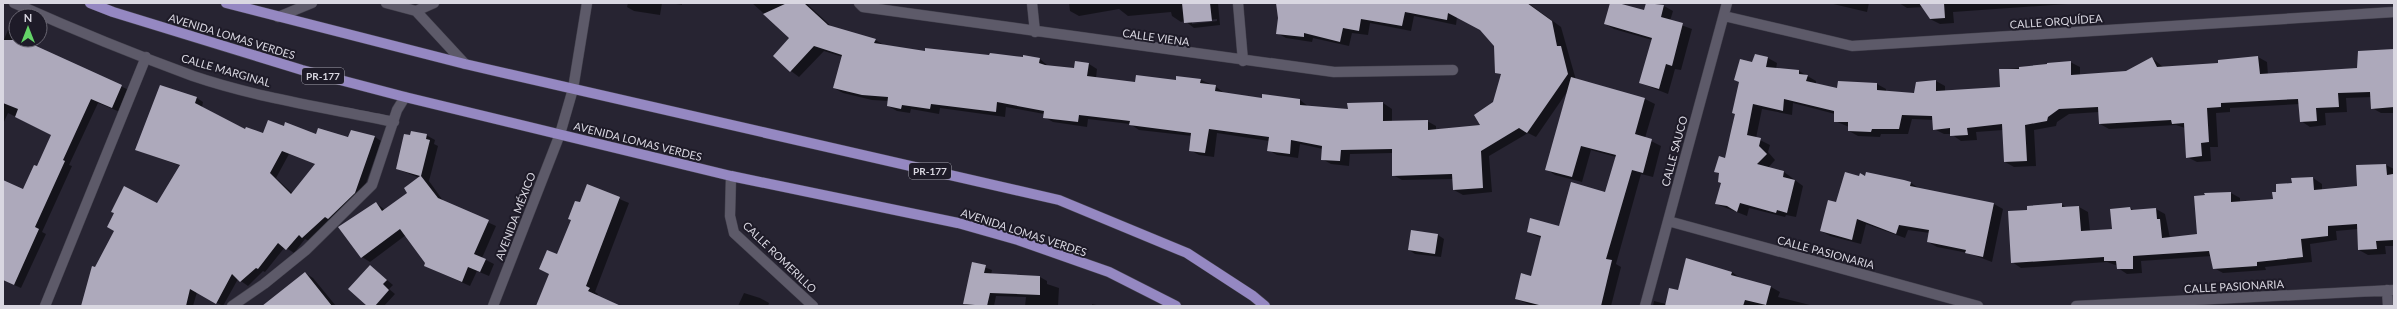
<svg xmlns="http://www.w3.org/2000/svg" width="2397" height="309" font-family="Lato,sans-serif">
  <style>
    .shadow { fill: #0007; fill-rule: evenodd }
    .building { fill: #ada9bb; fill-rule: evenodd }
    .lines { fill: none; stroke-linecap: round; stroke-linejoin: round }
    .minor-casing { stroke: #44424e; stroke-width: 11 }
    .major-casing { stroke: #44424e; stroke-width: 11 }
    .minor { stroke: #5d5a69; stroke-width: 10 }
    .major { stroke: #9588c2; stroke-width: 10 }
    .labels { text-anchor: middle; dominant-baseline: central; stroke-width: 4; stroke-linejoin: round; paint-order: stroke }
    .shield { fill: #1e1b28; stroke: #a19faa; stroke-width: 1 }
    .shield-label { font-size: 10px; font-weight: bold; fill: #d9d7e1 }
    .street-label { font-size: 11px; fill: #d9d7e1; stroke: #1e1b28 }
  </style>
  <rect width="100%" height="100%" fill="#272432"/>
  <!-- shadow -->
  <path class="shadow" d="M628,3H662L660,15L634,11L627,7Z
    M670,3H682V5Z
    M752,3H806L832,27L875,40L884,45L925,52L1024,59V57L1040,59L1048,66L1075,69L1089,64L1097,69L1096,78L1136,83L1201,80L1215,86L1224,93L1263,99V95L1300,100L1309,107L1349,110L1383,103L1392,109V122L1427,121L1436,126V130L1482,126L1494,102L1502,75L1496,72L1495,46L1482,30L1457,17L1456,25L1414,16L1411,31L1370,23L1368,35L1352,33L1349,46L1313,38L1312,42L1286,38L1277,33L1279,18L1277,3H1528L1561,27L1576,80L1645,99L1655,104L1645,138L1661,146L1653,177L1641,174L1616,264L1621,267L1611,306H1533L1516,299L1532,277L1541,238L1528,232L1559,227L1606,193L1616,157L1591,150L1582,182L1555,175L1546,169L1567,92L1536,137L1528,133L1489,156L1492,192L1463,195L1454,190L1453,179L1402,180L1393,175V153L1350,154L1349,166L1331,164L1322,159L1323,149L1300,144L1298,158L1277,155L1268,150L1269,141L1217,133L1214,157L1199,155L1190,150L1192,136L1139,130L1130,124L1088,119L1087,127L1053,122L1044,117V114L1006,107L1005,117L940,108L939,114L911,109L910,113L897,111L888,106L889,101L872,100L843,93L834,88L843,57L824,51L799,77L791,71L774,56L791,38Z
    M1069,3H1218L1220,25L1194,28L1185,21L1181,22L1172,16L1171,12L1128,16L1119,9L1079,16L1070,11ZM1217,19V21L1192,24V22Z
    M1611,3L1645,12L1647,3L1664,6L1673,11L1670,21L1692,29L1681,70L1675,69L1668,94L1640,83L1652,40L1614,29L1605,24Z
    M1829,3H1869L1867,12Z
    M1899,3H2082L1953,12L1954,23L1940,24L1930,19L1923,7L1907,8Z
    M8,30L16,34V40H29L36,44L35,46L65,61L129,90L120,112L98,103L69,165L72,166L42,232L46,234L21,288L3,280V181L23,190L38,167L52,135L8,113L3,124V42Z
    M2394,50V113H2381L2372,108V97L2346,98L2347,112L2325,113L2326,125L2310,127L2301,121L2300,104L2230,108V112L2216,113L2218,147H2210L2211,161L2197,162L2187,157L2185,128L2176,125L2109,129L2100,124L2099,112L2069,114L2057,122L2056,126L2034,130L2036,166L2014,167L2005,162L2003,130L1976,132L1977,140L1961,141L1951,134H1944L1934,129V120L1912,119L1908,134H1881L1880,137L1858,136L1849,131V127L1835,121V114L1793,103L1792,115L1762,109L1756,138L1770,145L1768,152L1775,160L1768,168L1784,172L1803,186L1796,217L1786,215L1785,217L1749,208L1747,216L1716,204L1722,184L1719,182L1720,174L1716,172L1725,159L1755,55L1768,58L1777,63L1776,69L1799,71L1816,81V84L1838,89L1877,84L1886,89V92L1915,94L1917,83L1936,81L1945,86V92L2001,88L2000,70L2070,62L2080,67V75L2126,72L2152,58L2163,67L2219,64L2258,57L2267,62L2268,75L2358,69Z
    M160,86L197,98L203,102L202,107L246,130L263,135L375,137L381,141L361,197L309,241L305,239L294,253L285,247L265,272L263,271L248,286L238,279L223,306L197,292L193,306H82L96,268L158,204L181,166L137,150ZM289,154L316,164L293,194L276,178Z
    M426,135L435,140L434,144L438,146L429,181L444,202L496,226L482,258L494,264L489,276L477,271L470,286L425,266L426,263L406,235L370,262L362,257L340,228L376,203L385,210L408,193L420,178L397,169Z
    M2386,165L2394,169V246H2385L2386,254L2368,255L2359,250L2358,229L2336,231L2337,240L2310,244L2312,262L2265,267L2266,270L2223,273L2214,268L2212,256L2141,261L2142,273L2127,274L2118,268V266L2107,262L2021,268L2012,262L2028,211L2061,204L2066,207H2079L2088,212L2090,231L2113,229L2130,208L2135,211L2156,209L2165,214L2170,238L2198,234L2206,194L2231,193L2240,198V202L2274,200L2277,192L2293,184L2313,178L2322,184V190L2358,187Z
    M1860,177L1911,183L1920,189L1994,204L2003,209L1992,262L1968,253L1937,247L1928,242L1930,233L1908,230L1905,238L1866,224L1861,244L1830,236L1821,231L1837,204Z
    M588,186L629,203L595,292L598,294L597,296L618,306H537Z
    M1438,235L1444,239L1441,257L1415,254L1409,250Z
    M973,263L992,270L991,275L1040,277L1047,281V284L1059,288L1058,306H1025L1026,297L996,296L994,306H969L965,304Z
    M370,266L393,285L389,289L395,294L384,306H370Z
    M1732,272L1740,278L1771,287L1780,292L1778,297L1814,306H1653L1654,301L1666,304L1679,291Z
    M305,273L313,278L336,306H264Z
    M744,293L760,298L769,303L768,306H738Z
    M1092,304L1101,306H1092Z"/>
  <!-- building -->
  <path class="building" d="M787,3H804L828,25L876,39L874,43L925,51V48L989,55L990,53L1023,57V55L1040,58L1039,63L1045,65L1074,68L1075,61L1089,63L1087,76L1135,82L1136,75L1176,80V76L1201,79L1200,83L1216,85L1215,91L1262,98V94L1300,99V105L1348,109L1347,103L1383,102V121L1428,120V130L1480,125L1474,115L1493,102L1501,74L1495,73L1494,46L1480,30L1448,13L1447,20L1405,12L1402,26L1361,19L1359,31L1343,28L1340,42L1304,33V37L1276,34L1278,18L1276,3H1527L1552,21L1557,46H1561L1568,74L1527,133L1519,128L1481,151L1483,188L1453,190L1452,174L1392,176V149L1341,150L1340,161L1321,160L1322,146L1291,140L1290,154L1267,151L1269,137L1209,129L1205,153L1189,151L1191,133L1129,125L1130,121L1079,115L1078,122L1043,118L1044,111L997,102L996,112L931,104L930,109L902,105L901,109L887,106L888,97L862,95L833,88L842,55L814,46L790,72L773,56L789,38L763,14Z
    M1182,3H1210L1212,21L1184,23Z
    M1610,3H1618L1644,10L1646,3L1664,5L1661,17L1683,23L1672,66L1666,64L1659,89L1639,83L1652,38L1604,24Z
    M1919,3H1944L1945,18L1930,19Z
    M3,40H23L122,85L112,108L91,99L63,160L65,161L35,227L39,229L14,285L3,280V180L23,189L34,165L37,166L51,135L15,117L18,109L3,103Z
    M2394,49V107L2371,109L2370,92L2338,93L2339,107L2316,108L2317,121L2300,122L2298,99L2221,103V107L2207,108L2209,142L2201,143L2202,156L2186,158L2184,123L2172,124L2171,120L2099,124L2098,107L2059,109L2048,117L2047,121L2025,125L2027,161L2004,162L2002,124L1967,128L1968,135L1950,136V128L1933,130L1932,116L1902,115L1899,129H1872L1871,132L1848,131V122H1834V111L1784,99L1783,111L1753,104L1747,135L1761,138L1759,146L1767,154L1757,164L1784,171L1783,177L1795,180L1787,213L1777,210L1776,213L1740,203L1737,212L1727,206L1715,204L1721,183L1718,182L1719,173L1714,172L1719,156L1725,158L1731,131L1735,114L1732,113L1739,82L1734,80L1740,59L1752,62L1755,54L1768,57L1766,67L1799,70V74L1808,75L1806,81L1837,88L1838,81L1877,83V90L1914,93L1916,82L1936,80V91L2000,87L1999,69H2019V67L2047,64V63L2071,61V75L2126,71L2152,57L2157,67L2218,63V60L2258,56L2260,74L2357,68L2358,51Z
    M1571,77L1645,98L1635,134L1652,139L1643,173L1632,170L1606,259L1612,260L1601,306H1543L1515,299L1521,273L1531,276L1541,236L1527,232L1530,218L1559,226L1571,182L1605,192L1616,155L1581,146L1572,177L1545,170Z
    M160,85L197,97L195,103L245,129L246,127L263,133L268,120L284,126L285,122L316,134L318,128L348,137L351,130L375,136L355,193L328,219L325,217L302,238L299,235L286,250L278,243L258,269L256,268L240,282L232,274L216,304L190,289L186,306H81L92,266L95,267L114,231L107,227L114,213L111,212L124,186L157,203L180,165L135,150ZM282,151L315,164L291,194L270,173Z
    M411,131L427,134L426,139L430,140L421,176L438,198L489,220L474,254L486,259L480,272L468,267L462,282L424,266L425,263L400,229L361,258L338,227L376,202L382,211L407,193L404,188L420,176L396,169L404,134L410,135Z
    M2386,164L2387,175L2393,174L2394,240L2376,241L2377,249L2358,250L2357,224L2328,226V236L2301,239L2303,257L2257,262V266L2213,269L2209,251L2133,256V269H2117L2116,261H2104V257L2011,263L2008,211L2027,210V206L2062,203V207L2079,206L2081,231L2112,229L2110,209L2130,207L2131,210L2156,208L2157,219H2160L2162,238L2197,234L2194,196L2205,195L2204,193L2231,192V202L2273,199L2272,192H2276V184L2292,183L2291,178L2313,177L2314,190L2357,186L2356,165Z
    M1845,172L1859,176L1860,173L1865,176L1866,172L1904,180L1911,182L1910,186L1994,203L1983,257L1965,253L1966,250L1927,242L1929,230L1899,225L1896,234L1857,219L1852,240L1820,231L1828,200L1836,202Z
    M587,184L620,197L586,286L590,288L588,291L621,306H536L549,274L539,269L547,250L557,254L571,220L568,219L575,201L580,202Z
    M1411,230L1438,234L1435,254L1408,250Z
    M1686,258L1732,272L1731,275L1771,286L1766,305L1745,300L1743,306H1665L1669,288L1678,290Z
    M972,262L986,265L984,273L1040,276V295L990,293L987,306L963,304Z
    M370,265L387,280L383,284L389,290L375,306H367L348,289Z
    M305,272L332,306H262Z"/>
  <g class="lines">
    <defs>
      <path id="minor" d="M14,3C72,29 133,54 193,76C258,98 327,108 394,122
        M386,3L416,11L465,64
        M859,3L863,7L1334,72L1453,70
        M1032,3L1035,32
        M1238,3L1243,61
        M416,11L434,3
        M1724,16L1852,46L2394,12
        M278,17L312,3
        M731,176L730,216L734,233L813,306
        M1668,221L1978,306
        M2387,290L2388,306
        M45,306L146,57
        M232,306L264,284L306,250L372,185L397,110L405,97
        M493,306L560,134L573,89L587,3
        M1645,306L1727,3
        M2076,306L2394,290"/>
      <path id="major" d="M90,3L113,12L302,70L405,97L731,176L958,223L1018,240L1109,272L1176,306
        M226,3L465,64L1059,200L1187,253L1253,296L1265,306"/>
    </defs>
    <!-- minor casing -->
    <use href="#minor" class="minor-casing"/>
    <!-- major casing -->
    <use href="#major" class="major-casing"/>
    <!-- minor -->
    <use href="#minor" class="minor"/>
    <!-- major -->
    <use href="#major" class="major"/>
  </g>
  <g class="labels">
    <!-- shield labels -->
    <g class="shield">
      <rect x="302" y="68" width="42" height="16" rx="3"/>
      <rect x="909" y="163" width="42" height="16" rx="3"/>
    </g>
    <g class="shield-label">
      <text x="323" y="76">PR-177</text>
      <text x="930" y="171">PR-177</text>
    </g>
    <!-- street labels -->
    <g class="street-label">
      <text transform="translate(2056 21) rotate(-4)">CALLE ORQUÍDEA</text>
      <text transform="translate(232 36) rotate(17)">AVENIDA LOMAS VERDES</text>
      <text transform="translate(1156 37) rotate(8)">CALLE VIENA</text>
      <text transform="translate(226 70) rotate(16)">CALLE MARGINAL</text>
      <text transform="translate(638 141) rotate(14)">AVENIDA LOMAS VERDES</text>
      <text transform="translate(1674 151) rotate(-75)">CALLE SAUCO</text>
      <text transform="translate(515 216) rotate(-69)">AVENIDA MÉXICO</text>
      <text transform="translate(1024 232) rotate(18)">AVENIDA LOMAS VERDES</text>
      <text transform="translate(1826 252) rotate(15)">CALLE PASIONARIA</text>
      <text transform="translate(780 257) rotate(44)">CALLE ROMERILLO</text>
      <text transform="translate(2234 286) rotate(-3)">CALLE PASIONARIA</text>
    </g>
  </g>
  <!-- border -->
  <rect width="2397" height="309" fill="none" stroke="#d9d7e1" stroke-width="8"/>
  <!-- north arrow -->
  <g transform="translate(28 28)"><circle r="19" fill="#1e1b28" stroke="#696672"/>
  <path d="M0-3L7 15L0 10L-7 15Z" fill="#64d468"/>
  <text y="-6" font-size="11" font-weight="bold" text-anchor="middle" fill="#d9d7e1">N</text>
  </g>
</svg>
